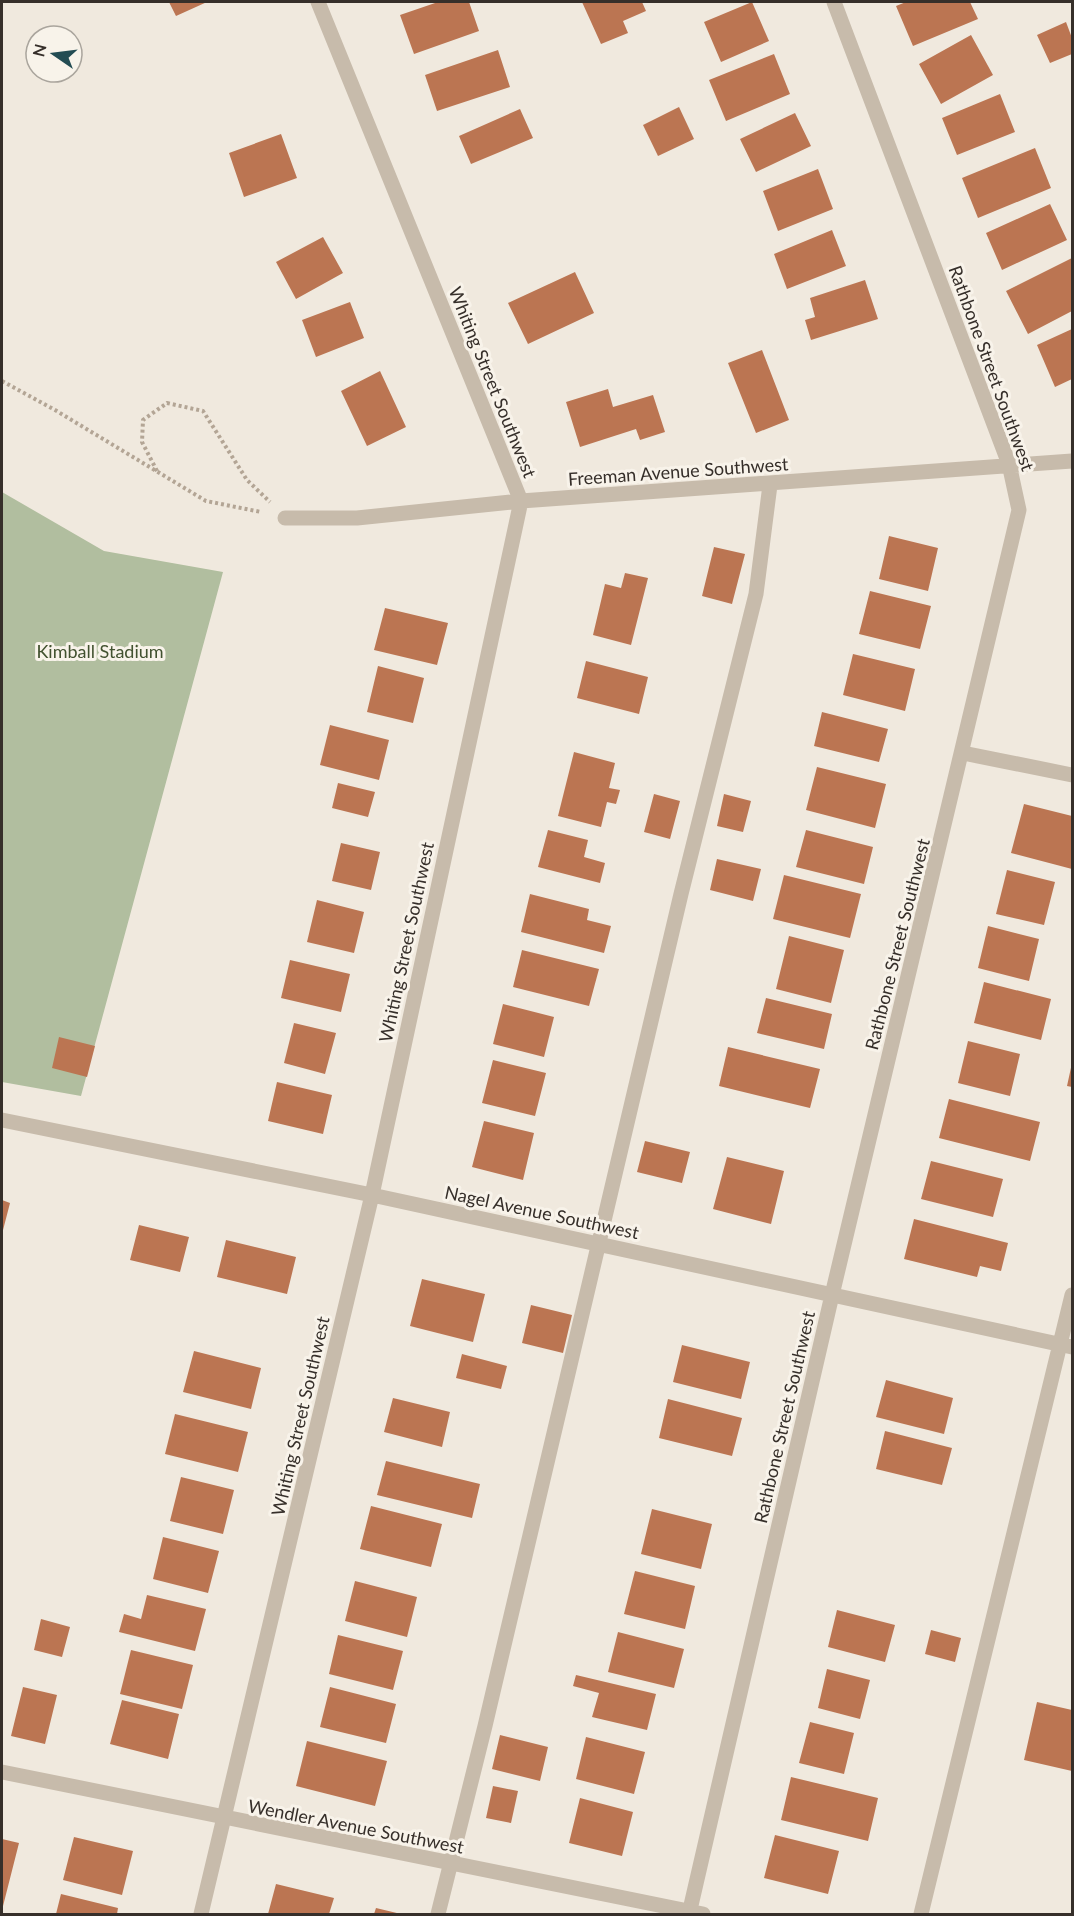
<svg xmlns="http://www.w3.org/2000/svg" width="1074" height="1916" font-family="Lato,sans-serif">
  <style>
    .green { fill: #b1be9f }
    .building { fill: #bb7552 }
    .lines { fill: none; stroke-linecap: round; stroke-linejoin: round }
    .path { stroke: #b3a595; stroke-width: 4; stroke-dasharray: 3 3; stroke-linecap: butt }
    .minor { stroke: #c7bbab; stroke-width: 15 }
    .labels { text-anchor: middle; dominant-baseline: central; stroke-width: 6; stroke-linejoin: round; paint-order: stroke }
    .street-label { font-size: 18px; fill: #362f2a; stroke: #f8f3ea }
    .park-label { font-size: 18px; fill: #425230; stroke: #f8f3ea }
  </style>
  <rect width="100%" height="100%" fill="#f0e9de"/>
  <!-- green -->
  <path class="green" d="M2,492L104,551L223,572L81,1096L2,1082Z"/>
  <!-- building -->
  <path class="building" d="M169,2H207L176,16Z
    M438,2H469L479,31L414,54L400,15Z
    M582,2H642L646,11L623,21L628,33L601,44Z
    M752,2L769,41L721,62L704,22Z
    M906,2H970L978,19L913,46L896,6Z
    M1066,22L1072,38V54L1050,63L1037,35Z
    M971,35L993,75L941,104L919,64Z
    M498,50L510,87L437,111L425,75Z
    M774,54L790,94L726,121L709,80Z
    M1000,94L1015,132L957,155L942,118Z
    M679,107L694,139L658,156L643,125Z
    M520,109L533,138L471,164L459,136Z
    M795,113L811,146L756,172L740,139Z
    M281,134L297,178L244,197L229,153Z
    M1035,148L1051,188L978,218L962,178Z
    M818,169L833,209L778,231L763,191Z
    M1050,204L1067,240L1002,270L986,233Z
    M832,230L846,266L787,289L774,254Z
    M323,237L343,273L296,299L276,262Z
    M1072,258V311L1028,334L1006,291Z
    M575,272L594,313L528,344L508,303Z
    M865,280L878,319L811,340L805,320L815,317L810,298Z
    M350,302L364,338L316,357L302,320Z
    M1072,329V379L1055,387L1037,345Z
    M762,350L789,420L756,433L728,363Z
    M380,371L406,427L367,446L341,391Z
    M608,389L613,407L653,395L665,432L640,440L636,429L580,447L566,402Z
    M889,536L938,548L928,591L879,579Z
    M714,547L745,554L732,604L702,596Z
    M625,573L648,578L631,645L593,635L605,584L621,588Z
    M870,591L931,606L920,649L859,634Z
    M385,608L448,623L437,665L374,650Z
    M853,654L915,669L905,711L843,695Z
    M586,661L648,677L639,714L577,698Z
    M378,666L424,678L413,723L367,712Z
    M822,712L888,729L879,762L814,746Z
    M330,725L389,740L379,780L320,765Z
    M574,752L615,763L609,788L620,790L616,804L607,802L601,827L558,816Z
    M817,767L886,784L875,828L806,810Z
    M338,783L375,792L368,817L332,808Z
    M654,794L680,801L670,839L644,832Z
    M724,794L751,801L743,832L717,826Z
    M1024,804L1072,816V869L1011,853Z
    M548,830L588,840L584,857L605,863L600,883L538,867Z
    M806,830L873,847L864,884L796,867Z
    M341,843L380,852L371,890L332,881Z
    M717,859L761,869L753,901L710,890Z
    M1007,870L1055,882L1044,925L996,914Z
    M784,875L861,894L850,938L773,919Z
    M530,894L589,909L587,920L611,926L604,953L521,932Z
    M317,900L364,912L354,953L307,942Z
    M988,926L1039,939L1029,981L978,968Z
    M789,936L844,950L831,1003L776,989Z
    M522,950L599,969L589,1006L513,987Z
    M290,960L350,974L341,1012L281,998Z
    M984,982L1051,999L1041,1040L974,1023Z
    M766,998L832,1014L824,1049L757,1033Z
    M503,1004L554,1017L544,1057L493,1044Z
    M294,1023L336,1033L325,1074L284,1063Z
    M59,1037L95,1046L87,1077L52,1068Z
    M968,1041L1020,1054L1010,1096L958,1083Z
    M728,1047L820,1069L810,1108L719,1086Z
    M493,1060L546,1073L535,1116L482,1103Z
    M1072,1063V1087L1067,1086Z
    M277,1082L332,1095L323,1134L268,1121Z
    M949,1099L1040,1122L1030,1161L939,1138Z
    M484,1121L534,1133L523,1180L472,1167Z
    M645,1141L690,1152L682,1183L637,1172Z
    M727,1157L784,1171L771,1224L713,1209Z
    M931,1161L1003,1179L993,1217L921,1199Z
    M2,1200L10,1203L2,1234Z
    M914,1219L1008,1243L1001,1271L980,1266L977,1277L904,1259Z
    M139,1225L189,1237L180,1272L130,1260Z
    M226,1240L296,1257L287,1294L217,1277Z
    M422,1279L485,1294L473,1342L410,1326Z
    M531,1305L572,1315L563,1353L522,1343Z
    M682,1345L750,1362L741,1399L673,1382Z
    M194,1351L261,1368L251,1409L183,1392Z
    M462,1354L507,1366L501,1389L456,1378Z
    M886,1380L953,1398L944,1434L876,1417Z
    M393,1398L450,1412L442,1447L384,1432Z
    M668,1399L742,1418L732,1456L659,1438Z
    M175,1414L248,1432L238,1472L165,1454Z
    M885,1431L952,1448L942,1485L876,1469Z
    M386,1461L480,1484L472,1518L377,1495Z
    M181,1477L234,1490L223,1534L170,1521Z
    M371,1506L442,1524L431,1567L360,1549Z
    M652,1509L712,1524L701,1569L641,1554Z
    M163,1537L219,1551L208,1593L153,1579Z
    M635,1571L695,1586L685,1629L624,1614Z
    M355,1581L417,1597L407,1637L345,1621Z
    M147,1595L206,1609L195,1651L119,1632L124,1614L141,1619Z
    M837,1610L895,1625L885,1662L828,1647Z
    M41,1619L70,1627L62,1657L34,1650Z
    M931,1630L961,1638L955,1662L925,1654Z
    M618,1632L684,1649L674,1688L608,1672Z
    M338,1635L403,1651L393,1690L329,1674Z
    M131,1650L193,1665L182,1709L120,1694Z
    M827,1669L870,1680L860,1719L818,1708Z
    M576,1675L656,1694L647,1730L592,1717L599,1693L573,1686Z
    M23,1687L57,1695L45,1744L11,1736Z
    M330,1687L396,1704L386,1743L320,1727Z
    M122,1700L179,1714L168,1759L110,1744Z
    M1037,1702L1072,1710V1771L1024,1760Z
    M810,1722L854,1733L844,1774L799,1763Z
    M500,1735L548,1747L540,1781L492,1769Z
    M586,1737L645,1752L634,1794L576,1779Z
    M307,1741L387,1761L375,1806L296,1786Z
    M791,1777L878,1798L868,1841L781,1820Z
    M493,1786L518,1791L511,1823L486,1818Z
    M580,1798L633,1812L622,1856L569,1843Z
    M775,1835L839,1851L828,1894L764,1878Z
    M74,1837L133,1851L122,1895L63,1880Z
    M2,1839L19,1843L2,1910Z
    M276,1884L334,1898L329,1914H268Z
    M61,1894L118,1908L117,1914H56Z
    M376,1908L401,1914H374Z"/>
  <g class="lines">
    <!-- path -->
    <path class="path" d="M2,381L55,410L206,501L261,512
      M157,471L142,442L143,420L167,403L203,411L247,480L270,502"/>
    <!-- minor -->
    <path class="minor" d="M285,518H357L521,501L1072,461
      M963,753L1072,775
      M2,1120L372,1195L1072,1347
      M2,1772L703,1914
      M201,1914L372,1195L521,501L318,2
      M438,1914L485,1726L681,894L756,594L770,485
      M689,1914L832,1295L1019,510L1009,464L834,2
      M921,1914L1072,1295"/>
  </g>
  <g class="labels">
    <!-- street labels -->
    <g class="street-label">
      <text transform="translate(992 368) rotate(70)">Rathbone Street Southwest</text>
      <text transform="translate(493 382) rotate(68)">Whiting Street Southwest</text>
      <text transform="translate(678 471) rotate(-4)">Freeman Avenue Southwest</text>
      <text transform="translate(406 942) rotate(-78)">Whiting Street Southwest</text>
      <text transform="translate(897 944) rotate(-76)">Rathbone Street Southwest</text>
      <text transform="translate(542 1212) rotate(12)">Nagel Avenue Southwest</text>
      <text transform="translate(300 1416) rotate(-77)">Whiting Street Southwest</text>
      <text transform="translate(784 1417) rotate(-77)">Rathbone Street Southwest</text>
      <text transform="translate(356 1826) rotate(11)">Wendler Avenue Southwest</text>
    </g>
    <!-- park labels -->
    <g class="park-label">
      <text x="100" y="651">Kimball Stadium</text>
    </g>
  </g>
  <!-- border -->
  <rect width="1074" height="1916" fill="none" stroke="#362f2a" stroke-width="6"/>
  <!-- north arrow -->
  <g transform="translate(54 54) rotate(284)"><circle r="28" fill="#f8f3ea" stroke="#aaa59d" stroke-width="1.5"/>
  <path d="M0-4.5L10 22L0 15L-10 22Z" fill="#234c53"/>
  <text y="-9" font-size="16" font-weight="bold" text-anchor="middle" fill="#362f2a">N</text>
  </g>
</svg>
